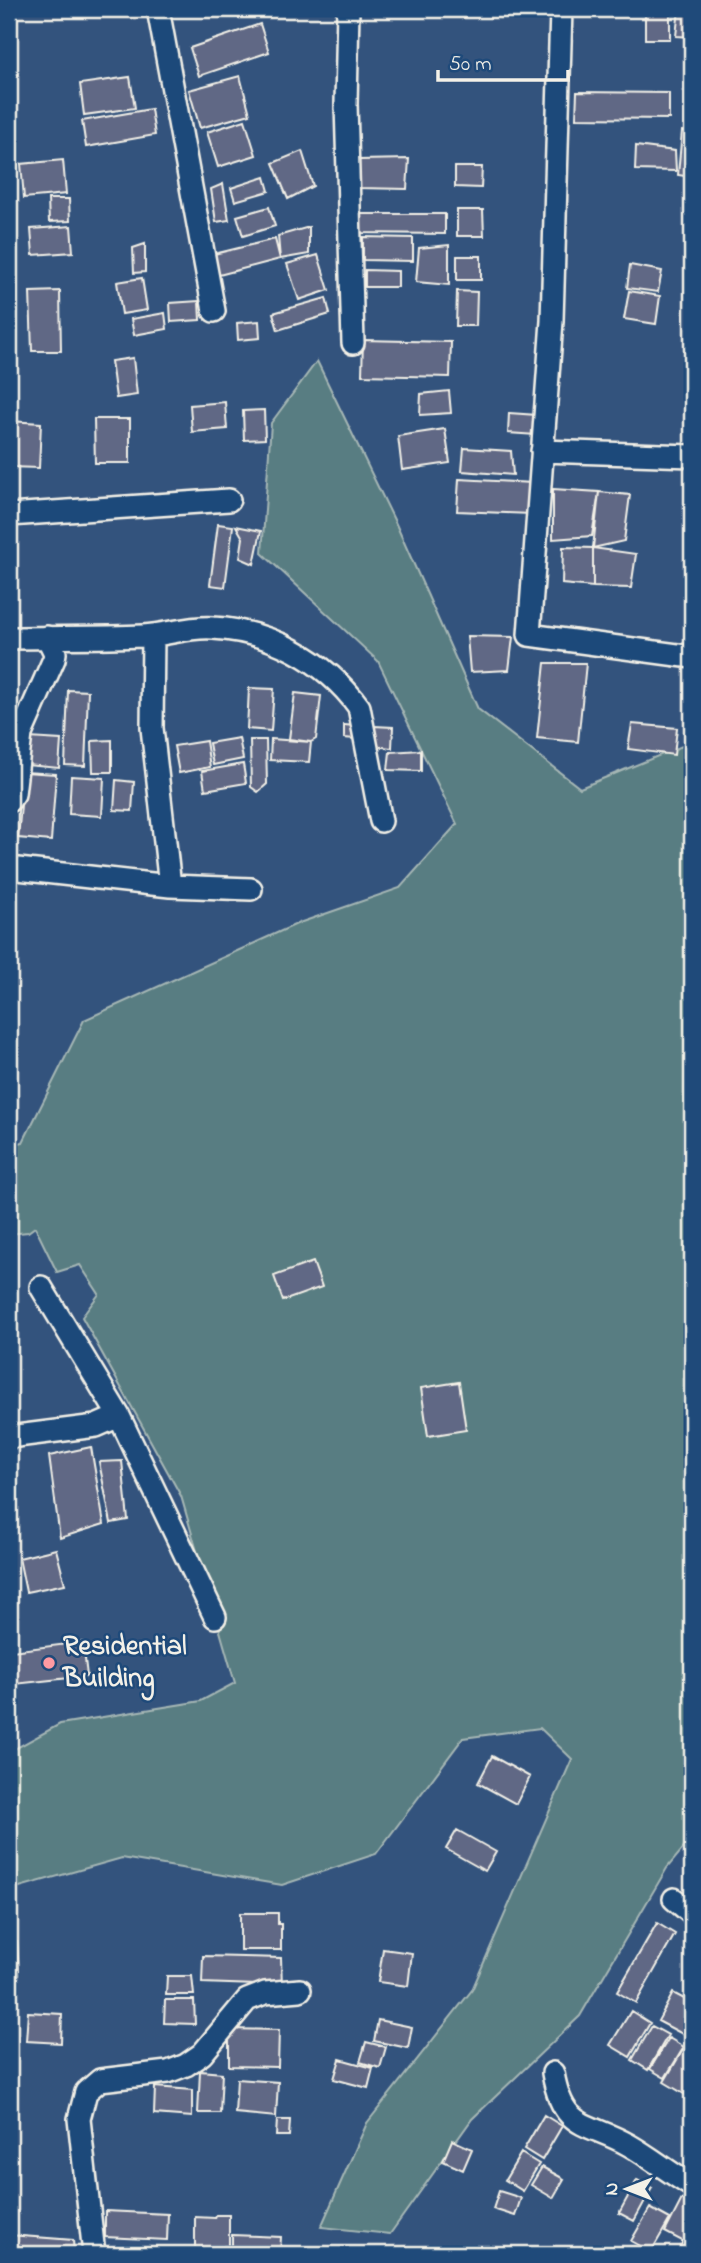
<svg xmlns="http://www.w3.org/2000/svg" width="701" height="2263" font-family="'Indie Flower',sans-serif">
  <style>
    .green { fill: #597d82; stroke: #a6b7b5; stroke-width: 2 }
    .building { fill: #616885; stroke: #f4f1e8; stroke-width: 2 }
    .lines { fill: none; stroke-linecap: round; stroke-linejoin: round }
    .street-casing { stroke: #f4f1e8; stroke-width: 26 }
    .street { stroke: #1f4a7a; stroke-width: 21 }
    .poi-dot { fill: #ff9aa2; stroke: #1f4a7a; stroke-width: 2.5 }
    .labels { text-anchor: middle; dominant-baseline: central; stroke-width: 5; stroke-linejoin: round; paint-order: stroke }
    .poi-label { font-size: 28px; font-weight: bold; fill: #f4f1e8; stroke: #1f4a7a; text-anchor: start }
  </style>
  <rect width="100%" height="100%" fill="#33537d"/>
  <filter id="ink" filterUnits="userSpaceOnUse"><feTurbulence type="fractalNoise" baseFrequency=".0143" numOctaves="2"/><feDisplacementMap in="SourceGraphic" scale="14" xChannelSelector="R" yChannelSelector="G"/><feConvolveMatrix kernelMatrix="1 2 1 2 8 2 1 2 1" color-interpolation-filters="sRGB"/></filter>
  <g filter="url(#ink)">
    <!-- green -->
    <path class="green" d="M317,361L396,524L478,709L580,788L692,742V1838L667,1868L580,2016L472,2119L390,2234L321,2227L367,2123L472,1990L572,1759L540,1728L463,1738L376,1854L282,1885L122,1858L9,1890V1752L60,1724L201,1701L235,1683L181,1496L82,1317L99,1294L80,1265L57,1272L35,1227L28,1232L9,1234V1145L23,1142L84,1020L299,923L400,888L457,824L378,661L262,553L271,423Z"/>
    <!-- building -->
    <path class="building" d="M231,9H259V10L234,17Z
      M645,9H670V39H645Z
      M679,9H692V37L676,36Z
      M260,24L269,52L199,76L190,48Z
      M240,76L250,114L200,128L189,90Z
      M130,77L135,108L84,115L80,84Z
      M577,92L669,93V119L576,118Z
      M151,109L155,135L86,147L82,121Z
      M245,120L256,155L218,167L207,132Z
      M682,131L692,132V177L678,175Z
      M636,146L675,151L676,171L635,170Z
      M302,151L313,186L288,199L273,163Z
      M409,159L407,189L359,188V160Z
      M63,160L66,194L24,198L21,164Z
      M455,167H482L481,188L455,187Z
      M265,177L269,191L235,201L231,188Z
      M223,184L229,220L216,222L211,189Z
      M48,199H69L70,221L49,222Z
      M269,207L275,226L243,236L237,216Z
      M457,210H483L484,236H457Z
      M358,214H445V234L358,233Z
      M71,226L73,252L33,255L31,229Z
      M309,227V254L280,259L278,236Z
      M363,237L413,238V261L363,260Z
      M275,239L280,259L219,275L214,254Z
      M145,244V272L134,273L133,248Z
      M449,245V285L416,282L419,248Z
      M318,255L329,290L299,300L287,264Z
      M457,256H481V280H457Z
      M630,265L662,271L658,292L627,288Z
      M365,270L398,271V287H365Z
      M142,278L147,310L122,314L117,282Z
      M60,291L61,351H32L30,292Z
      M457,291L477,292L476,326H456Z
      M629,291L660,296L656,324L624,319Z
      M326,298L330,314L278,330L273,313Z
      M199,301L200,320L171,322L170,303Z
      M165,313L167,329L134,335L131,319Z
      M259,321L260,338L238,340L237,323Z
      M363,340L451,342L450,377L362,375Z
      M133,358L137,395L116,398L111,361Z
      M449,391L451,413L420,415L421,394Z
      M225,402L227,429L192,432L190,405Z
      M264,410L265,439L244,440L243,411Z
      M509,413L537,415L536,435L508,433Z
      M94,419H130V463H95Z
      M9,421L41,423L39,468L9,467Z
      M445,429L450,463L402,470L398,436Z
      M464,448L511,451L513,475L462,471Z
      M459,479L533,483L532,514L457,511Z
      M553,489L599,492L592,536L553,539Z
      M599,492L630,495L624,541L593,548Z
      M218,524L233,526L225,587L210,585Z
      M236,526L261,531L254,564L240,558L243,538Z
      M563,547L593,548V587L562,584Z
      M593,548L636,554L631,588L593,587Z
      M467,636L513,637L509,670L470,672Z
      M545,663H586L578,742L537,738Z
      M249,688L274,689L271,731L247,729Z
      M68,690L88,691L85,766L65,765Z
      M295,693L321,696L316,739L311,742L289,739Z
      M632,724L677,728L674,755L628,749Z
      M344,725L356,726L355,739L344,738Z
      M374,726L393,727L392,748L373,746Z
      M29,738L61,740L59,768L27,765Z
      M239,738L243,759L213,765L209,743Z
      M271,739L311,742L309,762L270,760Z
      M112,740V772H93L92,741Z
      M250,740H266L267,784L258,792L251,787Z
      M206,741L210,767L179,773L174,746Z
      M421,750V771L388,770L390,752Z
      M243,764L246,783L205,790L202,771Z
      M24,772L56,774L51,841L18,838Z
      M71,776L104,778L102,816L69,814Z
      M116,780L134,782L132,811L114,810Z
      M313,1262L322,1287L283,1301L274,1276Z
      M459,1382L466,1430L428,1436L421,1388Z
      M91,1447L104,1524L60,1538L49,1456Z
      M122,1461L128,1520L111,1523L99,1462Z
      M56,1549L65,1584L26,1592L19,1558Z
      M83,1642L87,1676L15,1684L11,1651Z
      M492,1756L530,1777L516,1804L478,1783Z
      M457,1830L496,1852L485,1871L446,1849Z
      M240,1913H278V1924H281V1950H240Z
      M657,1923L675,1934L636,2003L617,1992Z
      M17,1941L19,1974H9V1942Z
      M383,1949L412,1953L408,1986L378,1982Z
      M203,1956L281,1958L282,1986L202,1983Z
      M167,1976H192L194,1995H166Z
      M673,1993L692,2003V2039L658,2021Z
      M165,2000H194L195,2024L164,2023Z
      M631,2011L650,2023L630,2057L610,2045Z
      M28,2012L62,2014L61,2043L26,2041Z
      M378,2020L412,2027L408,2048L374,2041Z
      M652,2026L668,2035L648,2070L632,2060Z
      M229,2029L279,2030L278,2067L229,2066Z
      M669,2038L684,2047L665,2078L650,2069Z
      M366,2042L386,2047L380,2068L360,2062Z
      M684,2048L692,2053V2084L686,2095L664,2082Z
      M340,2059L373,2068L368,2088L334,2079Z
      M9,2062H11L12,2095H9Z
      M200,2071L222,2073L220,2113H198Z
      M237,2079L278,2082L276,2117L235,2113Z
      M155,2087L192,2090V2117L154,2114Z
      M544,2115L562,2126L542,2160L524,2149Z
      M277,2120H290L289,2136H276Z
      M452,2140L472,2149L463,2170L443,2161Z
      M521,2153L539,2164L523,2191L505,2180Z
      M542,2167L564,2179L553,2198L531,2185Z
      M637,2180L652,2188L634,2221L619,2213Z
      M499,2191L521,2198L515,2216L493,2209Z
      M682,2199L692,2204V2230L686,2243L665,2232Z
      M650,2208L670,2219L651,2252L631,2241Z
      M105,2211L168,2214L167,2240L105,2237Z
      M216,2215H229V2246H224V2250H195V2217L215,2218Z
      M9,2235L73,2240L74,2254H9Z
      M232,2235L281,2237L280,2254H218L232,2249Z
      M682,2243L692,2249V2254H676Z"/>
    <g class="lines">
      <defs>
        <path id="street" d="M158,9L214,311
          M348,9L346,104L353,343
          M561,9L552,321L529,635L692,657
          M542,451L692,456
          M9,515L229,500
          M9,638C53,637 99,638 143,636C167,635 189,626 213,628C270,631 325,660 359,707L381,821
          M9,801L14,794L21,734L54,659L55,653L47,637
          M9,868L170,886L152,728L153,635
          M170,886L251,889
          M41,1287L119,1416L215,1617
          M9,1437L96,1426L119,1416
          M674,1899L692,1914
          M553,2073C563,2131 586,2121 629,2145C650,2157 670,2173 692,2186
          M94,2254L79,2119L86,2092L100,2080L168,2072L186,2065L202,2054L247,2000L265,1993L300,1990"/>
      </defs>
      <!-- street casing -->
      <use href="#street" class="street-casing"/>
      <!-- street -->
      <use href="#street" class="street"/>
    </g>
  </g>
  <!-- markers -->
  <circle class="poi-dot" cx="49" cy="1663" r="7"/>
  <g class="labels">
    <!-- poi labels -->
    <g class="poi-label">
      <text x="63" y="1647">Residential<tspan x="63" dy="32">Building</tspan></text>
    </g>
  </g>
  <!-- margin -->
  <rect width="701" height="2263" fill="none" stroke="#1f4a7a" stroke-width="35"/>
  <rect x="18" y="18" width="666" height="2228" fill="none" stroke="#f4f1e8" stroke-width="2.5" filter="url(#ink)"/>
  <!-- north arrow -->
  <g transform="translate(627 2189) rotate(270)" stroke="#1f4a7a" stroke-width="5" paint-order="stroke">
  <path d="M0-5L12 26L0 18L-12 26Z" fill="#f4f1e8"/>
  <text y="-10" font-size="19" font-weight="bold" text-anchor="middle" fill="#f4f1e8">N</text>
  </g>
  <!-- scale -->
  <path d="M438 70v10h130v-10" fill="none" stroke="#f4f1e8" stroke-width="3.5"/>
  <text x="449" y="70" font-size="21" fill="#f4f1e8" stroke="#1f4a7a" stroke-width="5" paint-order="stroke">50 m</text>
</svg>
